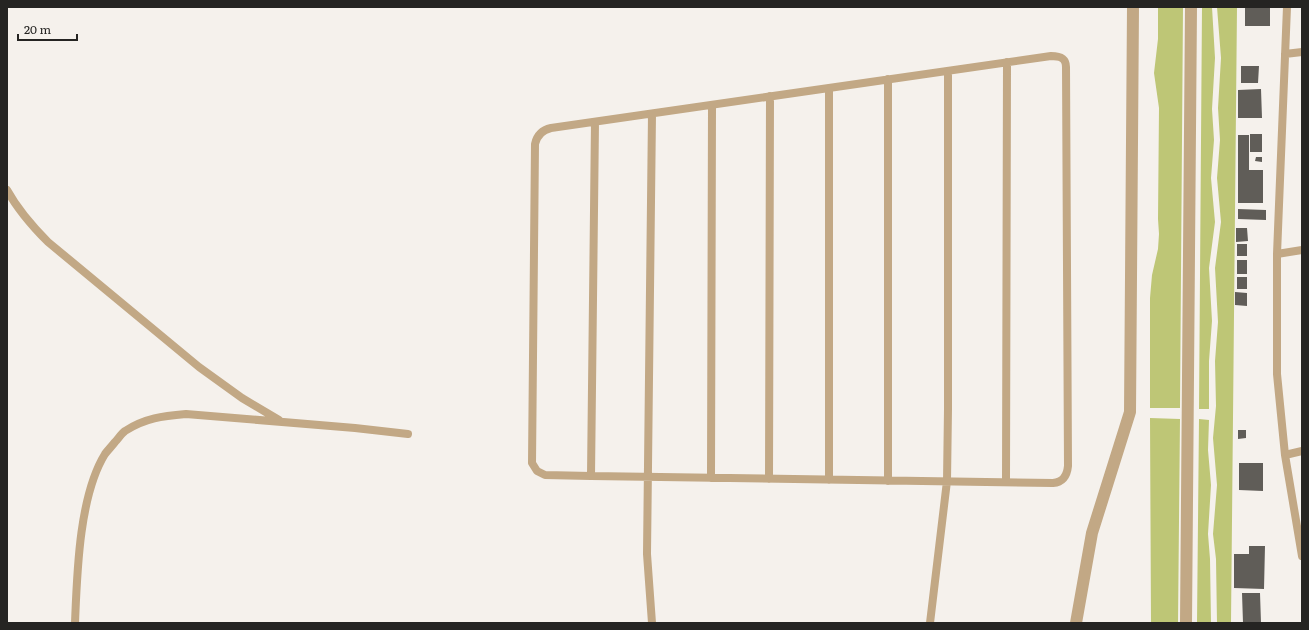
<svg xmlns="http://www.w3.org/2000/svg" width="1309" height="630" font-family="Literata,serif">
  <style>
    .green { fill: #bec676 }
    .building { fill: #605d58 }
    .lines { fill: none; stroke-linecap: round; stroke-linejoin: round }
    .lane { stroke: #c2a885; stroke-width: 8 }
    .street { stroke: #c2a885; stroke-width: 12 }
  </style>
  <rect width="100%" height="100%" fill="#f5f1ec"/>
  <!-- green -->
  <path class="green" d="M1158,7H1183L1180,408H1150V298L1152,275L1158,249L1159,234L1158,219L1159,108L1154,73L1158,39Z
    M1202,7H1212L1215,58L1212,109L1214,140L1211,178L1215,222L1209,268L1212,321L1209,361V409H1199Z
    M1217,7H1237L1231,623H1217L1216,559L1213,534L1217,485L1213,438L1216,406L1215,361L1218,322L1215,268L1221,222L1217,178L1220,140L1218,108L1221,58Z
    M1150,418L1180,419L1178,623H1151Z
    M1199,419L1209,420L1208,450L1211,485L1208,534L1210,559L1211,623H1197Z"/>
  <!-- building -->
  <path class="building" d="M1245,7H1270V26H1245Z
    M1241,66H1259L1258,83H1241Z
    M1261,89L1262,118H1238V90Z
    M1250,134H1262V152H1250Z
    M1238,135H1249V170H1263V203H1238Z
    M1256,157H1262V162L1255,161Z
    M1238,209L1266,210V220L1238,219Z
    M1236,228H1247L1248,241L1236,242Z
    M1237,244H1247V256H1237Z
    M1237,260H1247V274H1237Z
    M1237,277H1247V289H1237Z
    M1235,292L1247,293V306L1235,305Z
    M1238,430H1246V438L1238,439Z
    M1239,463H1263V491L1239,490Z
    M1249,546H1265L1264,589L1234,588V554H1249Z
    M1242,593H1260L1261,623H1243Z"/>
  <g class="lines">
    <!-- lane -->
    <path class="lane" d="M1287,7L1277,254V374L1285,455L1302,556
      M1285,54L1302,52
      M1051,56C1060,56 1066,58 1066,67L1068,466C1067,476 1063,482 1053,483L591,476L545,475L537,471L532,463L535,144C537,135 542,130 551,128Z
      M888,79V481
      M652,114L647,554L652,623
      M7,190C18,210 32,226 48,242L199,367L242,398L279,420
      M1277,254L1302,250
      M1285,455L1302,451
      M591,476L595,122
      M711,478L712,105
      M769,479L770,96
      M829,480V88
      M1006,482L1007,62
      M75,623C77,574 79,496 105,454C108,450 112,446 115,442C118,439 121,434 125,431C145,418 163,416 186,414L355,428L408,434
      M930,623L947,481L948,409V71"/>
    <!-- street -->
    <path class="street" d="M1076,623L1092,533L1130,412L1133,7
      M1186,623L1191,7"/>
  </g>
  <!-- border -->
  <rect width="1309" height="630" fill="none" stroke="#252422" stroke-width="16"/>
  <!-- scale -->
  <path d="M18 34v6h59v-6" fill="none" stroke="#252422" stroke-width="2"/>
  <text x="24" y="34" font-size="12" fill="#252422" stroke="#f5f1ec" stroke-width="3" paint-order="stroke">20 m</text>
</svg>
